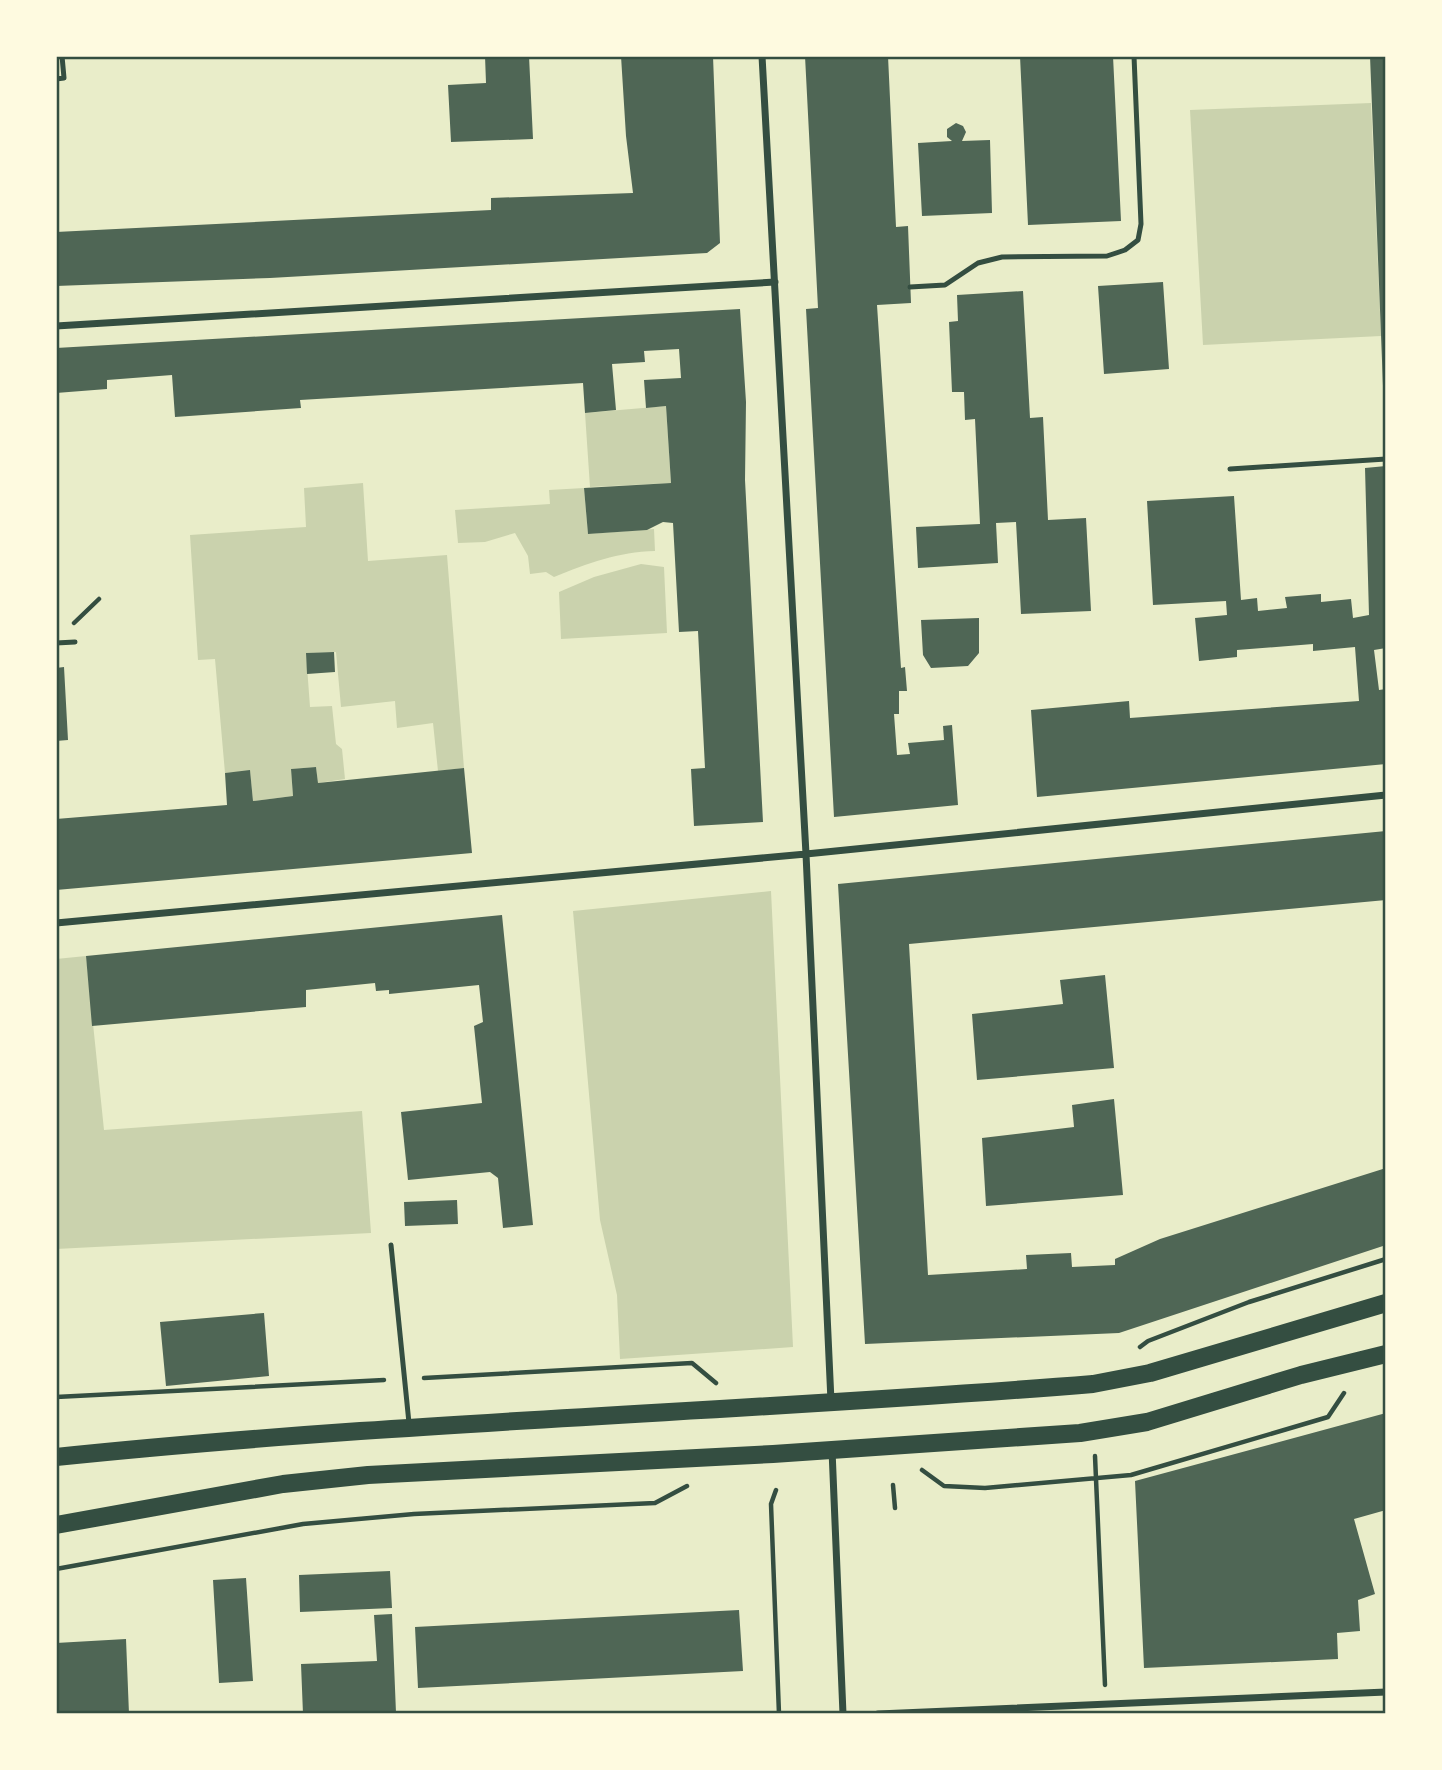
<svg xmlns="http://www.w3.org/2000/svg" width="1442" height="1770" font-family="'Noto Sans',sans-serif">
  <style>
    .green { fill: #cad2ad }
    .building { fill: #4f6655 }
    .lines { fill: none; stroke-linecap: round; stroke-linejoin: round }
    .path { stroke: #344e41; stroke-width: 4.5 }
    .service { stroke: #344e41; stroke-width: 5 }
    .minor { stroke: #344e41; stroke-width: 7 }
    .primary { stroke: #344e41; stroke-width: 18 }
    .neatline { fill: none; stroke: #344e41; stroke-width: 2.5 }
  </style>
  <rect width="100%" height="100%" fill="#e9edc9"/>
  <!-- green -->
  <path class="green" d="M1371,103L1381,336L1203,345L1190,110Z
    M666,406L671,483L590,487L585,413Z
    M363,483L368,561L447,555L464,768L438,771L433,723L397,728L395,701L341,707L336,652L306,653L310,707L332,706L336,744L342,749L345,779L318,783L316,767L291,769L293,796L253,801L250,771L225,773L215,659L198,660L190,535L306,527L304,488Z
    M584,488L588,534L654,529L655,551C618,552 588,563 554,577L546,572L530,574L528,556L515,533L485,542L458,543L455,510L550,504L549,490Z
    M641,564L664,567L667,633L561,639L559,592L594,577Z
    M771,891L793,1347L620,1359L617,1295L600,1220L573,911Z
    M86,956L104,1130L362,1111L371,1233L56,1249V959Z"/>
  <!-- building -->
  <path class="building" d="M485,56H529L533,139L451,142L448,85L486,83Z
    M621,56H713L720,243L707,253L270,278L56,286V232L491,210V198L633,193L626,136Z
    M805,56H888L896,227L908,226L911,303L877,305L901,668L905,667L907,691H899V714H894L897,755L910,754L908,743L944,740L943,726L952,725L958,805L834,817L806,309L818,308Z
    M1020,56H1113L1121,221L1028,225Z
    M1370,56H1386V411H1384Z
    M956,123L963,126L966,132L962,141L990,140L992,213L922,216L918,143L952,141L947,137V129Z
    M1163,282L1169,369L1104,374L1098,286Z
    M1023,291L1030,418L1043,417L1048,520L1086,518L1091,611L1021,614L1016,522L996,523L998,563L918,568L916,527L980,524L975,419L965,420L964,392H952L949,322L958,321L957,295Z
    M740,309L746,402L745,480L763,822L694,826L691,769L705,768L698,631L679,632L673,523L663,522L647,530L588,534L584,488L671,483L666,406L646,408L644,380L681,378L679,349L644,351L645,362L612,364L616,410L585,413L583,383L300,400L301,408L175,417L172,375L107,380V389L56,393V348Z
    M1386,466V648L1374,650L1379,690L1386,689V764L1037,797L1031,710L1129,701L1130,718L1359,701L1355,647L1313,651V644L1237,650V657L1199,661L1195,618L1227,615L1226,601L1153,605L1147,501L1234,496L1241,600L1257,598L1258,611L1287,608L1285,597L1321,594V602L1351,599L1353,618L1369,615L1365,468Z
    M979,618V653L968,666L931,668L923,655L921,620Z
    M334,652L335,672L307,674L306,653Z
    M64,667L68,740L56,741V668Z
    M316,767L318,783L464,768L472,853L56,890V819L227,805L225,773L250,770L253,801L293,796L291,769Z
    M1386,831V900L909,944L928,1275L1027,1269L1026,1255L1071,1253L1072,1267L1115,1265V1259L1160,1239L1386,1168V1245L1119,1333L865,1344L838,884Z
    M502,915L533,1225L503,1228L498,1178L490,1172L408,1180L401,1112L482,1103L474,1026L483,1022L479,985L389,994V990L376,991L375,983L306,990V1007L92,1026L86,956Z
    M1105,975L1114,1068L977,1080L972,1014L1063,1004L1060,980Z
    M1114,1099L1123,1195L986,1206L982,1138L1074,1127L1072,1105Z
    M457,1200L458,1224L405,1226L404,1202Z
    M264,1313L269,1376L166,1386L160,1322Z
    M1386,1413V1510L1354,1519L1375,1594L1358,1600L1360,1631L1337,1633L1338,1659L1144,1668L1135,1481Z
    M390,1571L392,1608L300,1612L299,1575Z
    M246,1578L253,1681L219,1683L213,1580Z
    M739,1610L743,1671L418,1688L415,1627Z
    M392,1614L396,1713L303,1714L301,1664L377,1661L374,1615Z
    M126,1639L129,1714H56V1643Z"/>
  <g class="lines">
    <!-- path -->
    <path class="path" d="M74,623L99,599
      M1140,1347L1148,1341L1249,1302L1386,1259
      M424,1378L692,1363L716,1383
      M56,1397L384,1380
      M1095,1456L1105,1685
      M922,1470L944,1486L985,1488L1131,1475L1328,1417L1344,1393
      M893,1485L895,1508
      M776,1490L771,1504L779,1714
      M56,1569L303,1524L414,1514L655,1503L687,1486"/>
    <!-- service -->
    <path class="service" d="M56,79L64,78L62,56
      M910,287L945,285L978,263L1002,257L1107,256L1125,250L1138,240L1141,224L1134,56
      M1230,469L1386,459
      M56,643L75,642
      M391,1245L409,1423"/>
    <!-- minor -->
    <path class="minor" d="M762,56L806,854L831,1401
      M56,326L775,282
      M56,923L806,854L1386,795
      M832,1450L843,1714
      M878,1714L1386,1692"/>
    <!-- primary -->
    <path class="primary" d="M56,1457C401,1421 747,1412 1093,1384L1150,1373L1386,1303
      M56,1525L283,1484L368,1475L773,1454L1080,1433L1147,1422L1301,1375L1386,1354"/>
  </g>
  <!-- border -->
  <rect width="1442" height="1770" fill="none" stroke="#fefae0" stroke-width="116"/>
  <rect x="58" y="58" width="1326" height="1654" class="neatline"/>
</svg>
